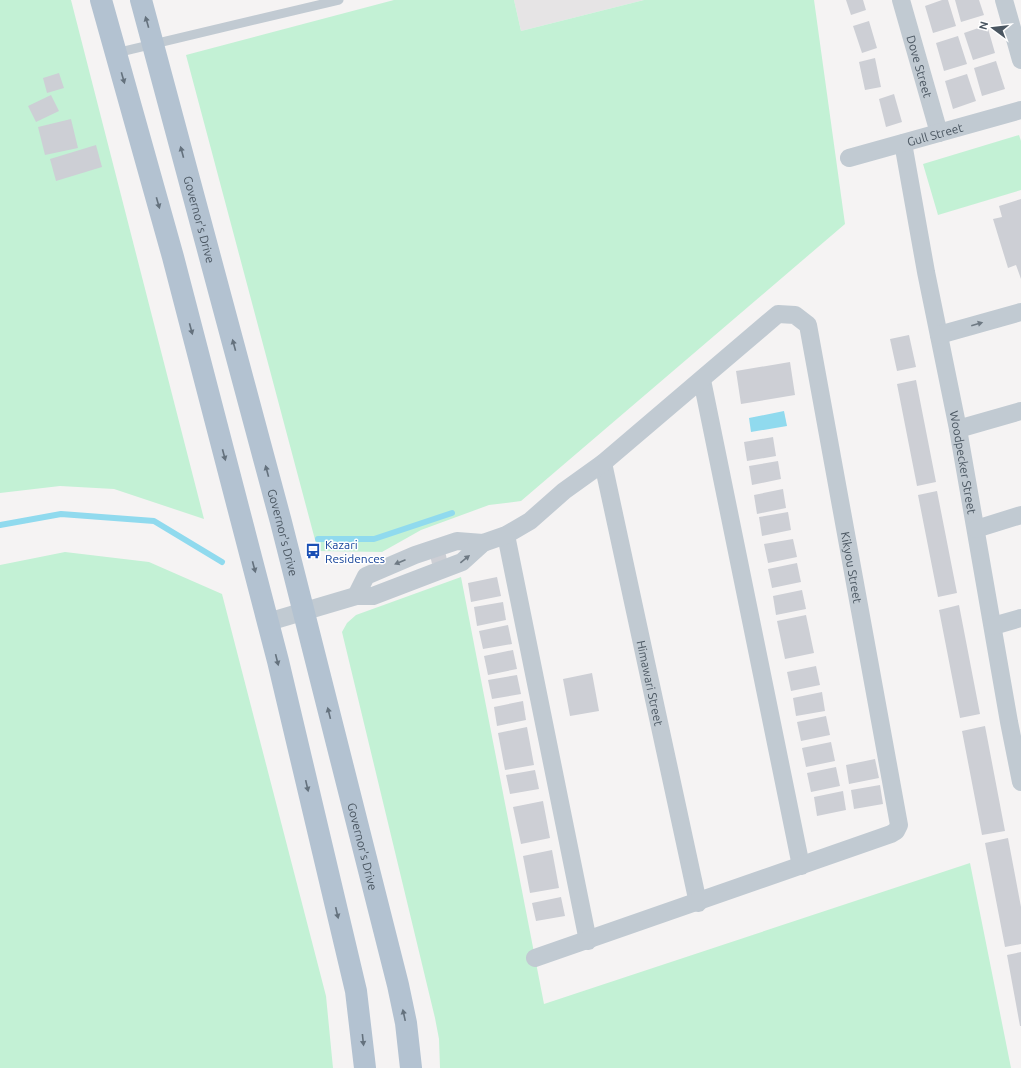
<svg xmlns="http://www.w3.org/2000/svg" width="1021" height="1068" font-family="Ubuntu,sans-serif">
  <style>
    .education { fill: #e6e4e5 }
    .green { fill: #c3f1d5 }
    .water { fill: #90daee }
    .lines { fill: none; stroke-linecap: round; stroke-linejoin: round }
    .stream { stroke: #90daee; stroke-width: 6 }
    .building { fill: #cdcfd5 }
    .service { stroke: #c1cad2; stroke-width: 9 }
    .minor { stroke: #c1cad2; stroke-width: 18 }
    .primary { stroke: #b3c2d1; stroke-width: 22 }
    .oneway { fill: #64717d }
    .oneway2 { fill: #6e7983 }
    .labels { text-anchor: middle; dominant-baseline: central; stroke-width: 3; stroke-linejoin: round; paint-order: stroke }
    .street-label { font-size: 12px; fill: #4a5661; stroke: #fff }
    .transit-label { font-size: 12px; fill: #164399; stroke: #fff; text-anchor: start }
  </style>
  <rect width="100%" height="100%" fill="#f5f3f3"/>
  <!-- education -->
  <path class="education" d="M514,0H644L521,31Z"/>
  <!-- green -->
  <path class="green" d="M0,0H71L204,519L114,489L60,486L0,493Z
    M394,0H514L521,31L644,0H814L845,224L521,501L489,505L421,530L382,552L318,551L186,55Z
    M1019,135L1021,141V190L938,215L923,164Z
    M65,552L149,562L222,594L326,996L333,1068H0V565Z
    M461,577L544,1004L970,863L1011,1068H440L439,1039L435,1018L342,632L347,623L356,615Z"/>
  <!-- water -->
  <path class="water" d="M784,411L787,426L751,432L749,418Z"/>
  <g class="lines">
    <!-- stream -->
    <path class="stream" d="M0,525L61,514L154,521L222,562
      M318,539H374L452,513"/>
  </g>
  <!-- building -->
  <path class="building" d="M846,0H863L866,10L851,15Z
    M942,0H948L956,26L933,33L925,6Z
    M955,0H979L984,15L961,22Z
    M869,21L877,48L862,53L853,26Z
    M987,25L995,53L973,60L964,33Z
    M958,36L967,64L944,71L936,43Z
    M875,58L881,87L865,90L859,62Z
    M996,61L1005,89L982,96L974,68Z
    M59,73L64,88L47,93L43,78Z
    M967,74L976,101L953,109L945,81Z
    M894,94L902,122L886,127L879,99Z
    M51,95L59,111L36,122L28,106Z
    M71,119L78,148L45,155L38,127Z
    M96,145L102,167L56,181L50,159Z
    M1021,199V279L1016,265L1008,268L993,219L1002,217L999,206Z
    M909,335L916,367L897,371L890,339Z
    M790,362L795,395L741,404L736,371Z
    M916,380L936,482L917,486L897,384Z
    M773,437L776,456L747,461L744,442Z
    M778,461L781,479L752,485L749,466Z
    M783,489L786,508L757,514L754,495Z
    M937,491L957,593L938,597L918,495Z
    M788,512L791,530L762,536L759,517Z
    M793,539L797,557L768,563L764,544Z
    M445,551L447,560L432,564L430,555Z
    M797,563L801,582L772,588L768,569Z
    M497,577L501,596L471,602L468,583Z
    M802,590L806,609L776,615L773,596Z
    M503,602L506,620L477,626L474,607Z
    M959,605L980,714L960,718L939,610Z
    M806,615L814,653L785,659L777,621Z
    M508,625L512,644L483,649L479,631Z
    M513,650L517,669L488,675L484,656Z
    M816,666L820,685L791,691L787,672Z
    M592,673L599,711L570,716L563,679Z
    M517,675L521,694L492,699L488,680Z
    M822,692L825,711L796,716L793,698Z
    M523,701L526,720L497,726L494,707Z
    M826,716L830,735L801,741L797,722Z
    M985,726L1005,831L982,835L962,731Z
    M527,727L534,765L505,770L498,733Z
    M831,742L835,761L806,767L802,748Z
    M875,759L879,778L849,784L846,765Z
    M836,767L840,786L811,792L807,773Z
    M535,770L539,789L510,794L506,775Z
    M880,785L883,804L854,809L851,790Z
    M843,791L846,810L817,816L814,797Z
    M543,801L550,838L521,844L513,807Z
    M1008,838L1021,907V944L1005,947L985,843Z
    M552,850L559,888L530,893L523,856Z
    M561,897L565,916L536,921L532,903Z
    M1021,952V1026H1020L1007,955Z"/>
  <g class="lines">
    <!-- service -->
    <path class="service" d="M116,53L339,0"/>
    <!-- minor -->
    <g class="minor">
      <path id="s1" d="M901,0L939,133"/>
      <path d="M1004,0L1021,60"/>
      <path id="s2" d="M903,143L926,272L958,429L1009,722L1021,782"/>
      <path id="s3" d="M849,158L1021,110"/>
      <path d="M939,335L1021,312"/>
      <path d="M702,380L801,866"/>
      <path d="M958,429L1021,411"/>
      <path id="s4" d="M603,463L698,903"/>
      <path d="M976,529L1021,515"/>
      <path d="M506,535L588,941"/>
      <path id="s5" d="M356,596L366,576L415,555L457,541L483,543L506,535L530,521L564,491L603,463L778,314L795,315L808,325L899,825L896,831L891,834L535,958"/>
      <path d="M268,622L356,596H373L462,562L483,543"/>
      <path d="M993,626L1021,618"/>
    </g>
    <!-- primary -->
    <g class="primary">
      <path d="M101,0L173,257L278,661L356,991L365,1068"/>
      <path id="s6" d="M141,0L281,522L398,985L406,1023L411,1068"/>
    </g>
  </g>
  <!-- one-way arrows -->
  <defs><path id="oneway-solid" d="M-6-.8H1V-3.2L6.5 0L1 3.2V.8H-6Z"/></defs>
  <g class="oneway">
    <use href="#oneway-solid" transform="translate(147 22) rotate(-106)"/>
    <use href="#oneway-solid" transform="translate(123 78) rotate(74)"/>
    <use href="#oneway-solid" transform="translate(182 152) rotate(-105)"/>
    <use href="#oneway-solid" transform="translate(158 203) rotate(74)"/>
    <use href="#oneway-solid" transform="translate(191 329) rotate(75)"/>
    <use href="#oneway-solid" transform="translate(234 345) rotate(-105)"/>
    <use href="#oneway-solid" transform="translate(224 455) rotate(75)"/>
    <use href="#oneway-solid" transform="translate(267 471) rotate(-105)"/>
    <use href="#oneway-solid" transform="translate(254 567) rotate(75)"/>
    <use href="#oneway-solid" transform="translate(277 660) rotate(76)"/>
    <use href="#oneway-solid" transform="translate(329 713) rotate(-104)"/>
    <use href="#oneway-solid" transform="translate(307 786) rotate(77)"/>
    <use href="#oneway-solid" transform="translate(337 913) rotate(77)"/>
    <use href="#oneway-solid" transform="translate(404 1015) rotate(-102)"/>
    <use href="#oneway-solid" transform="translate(363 1040) rotate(84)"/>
  </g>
  <g class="oneway2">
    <use href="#oneway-solid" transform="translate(977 324) rotate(-16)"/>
    <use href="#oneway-solid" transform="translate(465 559) rotate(-39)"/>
    <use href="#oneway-solid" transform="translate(400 562) rotate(157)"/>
  </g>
  <!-- icons -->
  <defs>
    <symbol id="bus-bare" viewBox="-9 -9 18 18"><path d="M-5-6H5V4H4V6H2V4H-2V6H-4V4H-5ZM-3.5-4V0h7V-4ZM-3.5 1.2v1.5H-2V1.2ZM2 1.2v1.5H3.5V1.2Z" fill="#1a4fb4" stroke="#fff" stroke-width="2.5" paint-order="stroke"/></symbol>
  </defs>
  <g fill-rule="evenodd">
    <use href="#bus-bare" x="302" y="540" width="22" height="22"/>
  </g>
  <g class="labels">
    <!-- street labels -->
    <g class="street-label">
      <text stroke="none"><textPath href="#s1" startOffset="69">Dove Street</textPath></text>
      <text stroke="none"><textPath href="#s3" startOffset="89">Gull Street</textPath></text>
      <text stroke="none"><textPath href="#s6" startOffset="227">Governor's Drive</textPath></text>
      <text stroke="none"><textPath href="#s2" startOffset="325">Woodpecker Street</textPath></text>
      <text stroke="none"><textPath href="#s6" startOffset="551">Governor's Drive</textPath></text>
      <text stroke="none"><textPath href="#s5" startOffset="801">Kikyou Street</textPath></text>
      <text stroke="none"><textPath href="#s4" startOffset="225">Himawari Street</textPath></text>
      <text stroke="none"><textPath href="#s6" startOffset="875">Governor's Drive</textPath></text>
    </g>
    <!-- transit labels -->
    <g class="transit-label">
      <text x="325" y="544">Kazari<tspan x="325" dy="14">Residences</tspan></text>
    </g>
  </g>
  <!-- north arrow -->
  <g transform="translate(993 28) rotate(285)" stroke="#ffffff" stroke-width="3" paint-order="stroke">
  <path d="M0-3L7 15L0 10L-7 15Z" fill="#4a5661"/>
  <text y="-6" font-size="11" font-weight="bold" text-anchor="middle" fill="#4a5661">N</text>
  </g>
</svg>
